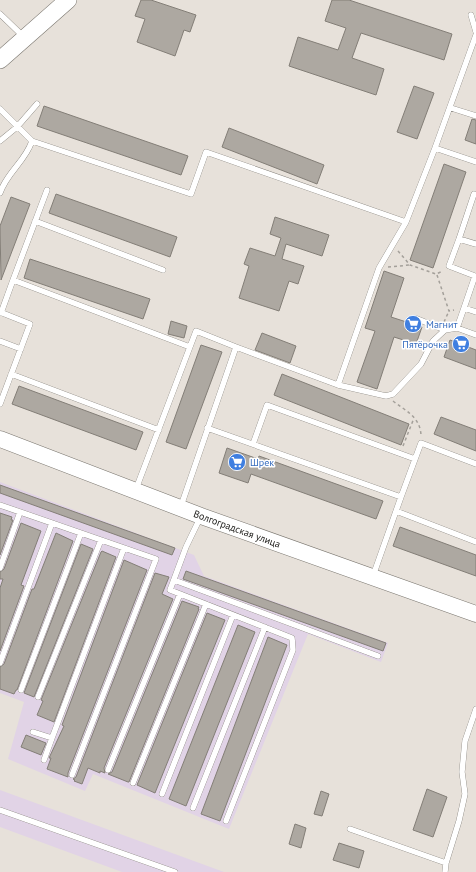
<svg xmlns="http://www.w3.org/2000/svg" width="476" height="872" font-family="'PT Sans',sans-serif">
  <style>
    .industrial { fill: #e1d3e6 }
    .building { fill: #ada8a1; stroke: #837e77 }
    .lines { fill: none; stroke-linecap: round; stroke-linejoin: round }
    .lane-casing { stroke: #7a766f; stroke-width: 6 }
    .secondary-casing { stroke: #7a766f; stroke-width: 17 }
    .primary-casing { stroke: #7a766f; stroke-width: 18 }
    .path { stroke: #a4a09a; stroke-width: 1.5; stroke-dasharray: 3 3; stroke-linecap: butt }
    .lane { stroke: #fff; stroke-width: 5.5 }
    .secondary { stroke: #fff; stroke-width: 16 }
    .primary { stroke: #fff; stroke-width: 17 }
    .labels { text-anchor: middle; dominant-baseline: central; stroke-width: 3; stroke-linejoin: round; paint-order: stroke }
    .shop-label { font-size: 10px; fill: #366cbe; stroke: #fff; text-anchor: start }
    .street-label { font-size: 10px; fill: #22211e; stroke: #fff }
  </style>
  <rect width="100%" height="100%" fill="#e7e1da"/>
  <!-- industrial -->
  <path class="industrial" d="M0,482L194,555L204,576L388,643L381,662L308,634L229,829L93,774L85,791L8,759L24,702L0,693Z
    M0,790L224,872H122L0,827Z"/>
  <!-- building -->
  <path class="building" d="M141,0H151L196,15L190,32L184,30L175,56L137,42L145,19L135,16Z
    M332,0H349L452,34L444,60L361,33L352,58L384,69L376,95L289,66L298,37L338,50L346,28L325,21Z
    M414,86L434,93L417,139L397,132Z
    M44,106L188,156L181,175L37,126Z
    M472,119L476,120V144L465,140Z
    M229,128L324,165L317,184L222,147Z
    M444,164L466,172L433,268L410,260Z
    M56,194L177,237L170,257L49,213Z
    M11,197L30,204L1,280L0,226Z
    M275,217L329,235L322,256L286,244L282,259L304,266L298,284L289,281L279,311L239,298L249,266L244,264L250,248L275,256L281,238L270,234Z
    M30,259L150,299L143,319L24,278Z
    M384,271L404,278L391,317L422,327L416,344L394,337L377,389L357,382L375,331L365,328Z
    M171,321L187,326L184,338L168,334Z
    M262,333L296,346L290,363L255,350Z
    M450,340L476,350V369L444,357Z
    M201,345L222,352L186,449L166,442Z
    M282,374L409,424L401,445L274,395Z
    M19,386L143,432L136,450L12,404Z
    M441,417L476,430V451L434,434Z
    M227,448L258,459L259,456L383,501L376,519L251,474L248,483L219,473Z
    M0,485L175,548L172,555L0,493Z
    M0,513L12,517L11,520H13L0,555Z
    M21,523L41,531L21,585L24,586L0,651V588L3,579H0V572L4,569Z
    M400,527L476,555V576L393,546Z
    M56,533L73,541L17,690H16L14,694L0,689V667L4,664L32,589H34Z
    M81,544L93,549L34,697L24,693Z
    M102,551L116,557L54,722L37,715L43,701L41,700L101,552Z
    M124,560L147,570L68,773V777L47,769L51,758H49L64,726L62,725Z
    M186,571L386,643L383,651L183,579Z
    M155,573L169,577L162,594L173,599L104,768L105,773L100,771V773L88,768L82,784L74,781L75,780L73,779L76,777Z
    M182,601L199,607L198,609H199L129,782H128L108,774L112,772Z
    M207,613L225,620L155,793L137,785Z
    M238,625L255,632L186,806L169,799Z
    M268,637L287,645L220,821L201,814Z
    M26,735L46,743L41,755L21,747Z
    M427,789L447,797L433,837L413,830Z
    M321,791L329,794L322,816L314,814Z
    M295,824L306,828L301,848L289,844Z
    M339,843L364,851L359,868L333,860Z"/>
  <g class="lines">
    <defs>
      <path id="lane" d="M0,14L24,37
        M471,15L476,32
        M476,35L435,148L476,162
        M451,108L476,116
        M0,109L32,141C25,162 7,172 0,193
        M0,141L17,127L37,104
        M32,141L191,194L206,152L406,222
        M474,194L459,239L476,244
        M35,221L163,270
        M459,239L449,266L475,276L464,308
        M13,280L47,190
        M0,312L30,324L0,404
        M1,313L13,280L190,347
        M415,318L445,330L457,328L476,335
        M457,328L464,308L476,312
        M0,341L21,349
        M11,374L159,430
        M338,385L386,396L393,394L421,364L433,341L445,330
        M207,428L401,497L373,576
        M253,444L267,405L415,459
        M136,489L196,331L236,347L338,385L379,268L406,222L435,148
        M401,497L421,443L476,464
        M0,505L156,559L72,775
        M181,506L236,347
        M396,511L476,542
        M200,518L186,547L170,590L292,638L293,650L226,821
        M0,568L20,512
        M174,580L378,656
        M0,663L52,523
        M21,690L81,533
        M38,697L101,540
        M33,732L52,738L124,548
        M44,760L52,738
        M108,770L180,594
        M133,783L206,604
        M162,794L233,615
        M193,808L265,627
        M0,810L175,872
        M350,829L446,863
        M445,872L446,863L459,821L465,794L462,772L465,741L476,709"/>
      <path id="secondary" d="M0,439L201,516L476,614"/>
      <path id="primary" d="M0,60L68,0"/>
    </defs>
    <!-- lane casing -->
    <use href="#lane" class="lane-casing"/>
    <!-- secondary casing -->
    <use href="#secondary" class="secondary-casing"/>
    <!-- primary casing -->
    <use href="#primary" class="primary-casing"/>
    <!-- path -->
    <path class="path" d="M398,251L410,265L436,274L443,271
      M388,267L410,265
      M437,275L449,311L454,310
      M444,322L449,311
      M393,401C406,411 420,417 421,435
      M403,446L414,418"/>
    <!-- lane -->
    <use href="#lane" class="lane"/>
    <!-- secondary -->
    <use href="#secondary" class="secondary"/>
    <!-- primary -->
    <use href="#primary" class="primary"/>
  </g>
  <!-- icons -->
  <defs>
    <symbol id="supermarket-disc" viewBox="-11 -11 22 22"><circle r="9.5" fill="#3f7fe0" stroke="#fff"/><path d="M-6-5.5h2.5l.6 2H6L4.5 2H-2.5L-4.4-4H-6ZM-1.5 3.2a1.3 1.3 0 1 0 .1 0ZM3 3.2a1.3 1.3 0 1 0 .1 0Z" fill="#fff"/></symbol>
  </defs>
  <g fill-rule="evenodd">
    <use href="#supermarket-disc" x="403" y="314" width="20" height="20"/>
    <use href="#supermarket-disc" x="451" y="334" width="20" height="20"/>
    <use href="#supermarket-disc" x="227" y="452" width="20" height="20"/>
  </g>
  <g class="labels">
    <!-- shop labels -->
    <g class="shop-label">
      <text x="426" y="324">Магнит</text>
      <text x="448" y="344" text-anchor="end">Пятёрочка</text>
      <text x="250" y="462">Шрек</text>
    </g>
    <!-- street labels -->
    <g class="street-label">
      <text transform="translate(237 529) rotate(20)">Волгоградская улица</text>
    </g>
  </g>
</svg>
